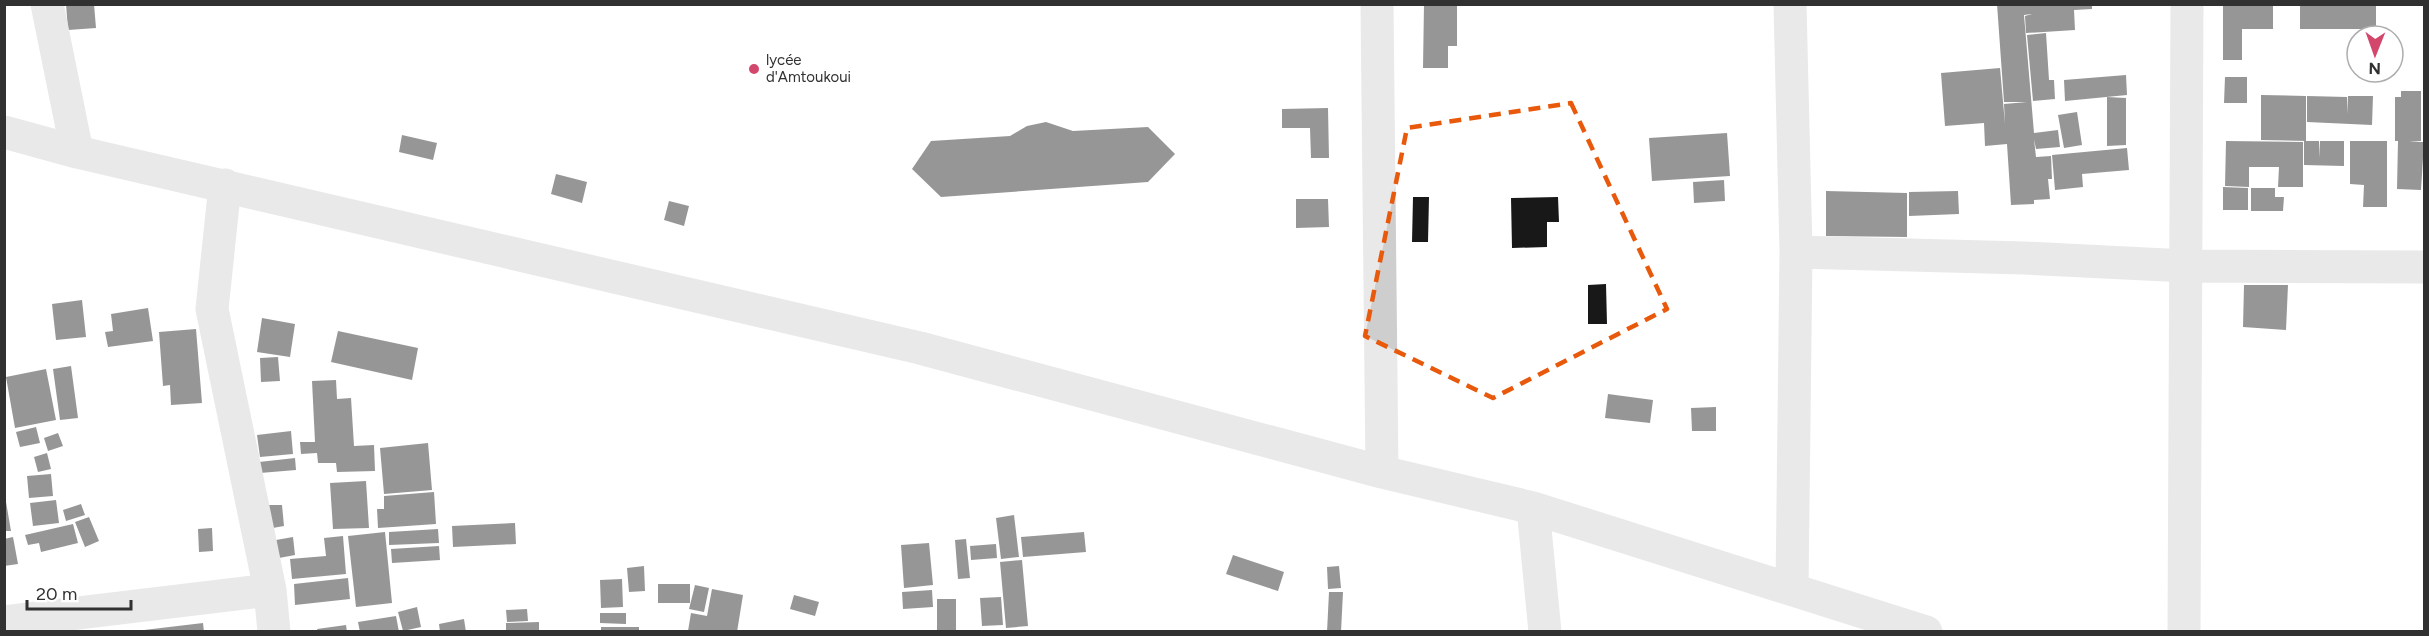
<svg xmlns="http://www.w3.org/2000/svg" width="2429" height="636" font-family="Figtree,sans-serif">
  <style>
    .building { fill: #181818 }
    .lines { fill: none; stroke-linecap: round; stroke-linejoin: round }
    .minor { stroke: #cecece; stroke-width: 33 }
    .marked { fill: none; stroke: #e8590c; stroke-width: 4.5; stroke-dasharray: 12 8; stroke-linejoin: round }
    .poi-dot { fill: #d4476c; stroke: #fff; stroke-width: 2 }
    .labels { text-anchor: middle; dominant-baseline: central; stroke-width: 6; stroke-linejoin: round; paint-order: stroke }
    .poi-label { font-size: 15px; fill: #313131; stroke: #fff; text-anchor: start }
  </style>
  <rect width="100%" height="100%" fill="#fff"/>
  <!-- building -->
  <path class="building" d="M66,4H94L96,28L68,30Z
    M1424,4L1457,6V46H1448V68H1423Z
    M1997,4H2092V9L2074,10L2075,30L2026,33L2025,16L2032,14L2024,15L2034,133L2058,130L2060,147L2036,149L2034,139L2036,157L2051,156L2052,179H2048L2050,199L2034,200V204L2011,205L2007,144L1985,146L1984,123L1945,126L1941,73L2000,68L2005,124L2004,104L2027,102H2004Z
    M2246,4L2273,6V29H2242V60H2223V5Z
    M2300,5H2376V29H2300Z
    M2046,33L2049,80H2054L2055,99L2033,101L2027,35Z
    M2126,75L2127,95L2065,101L2064,80Z
    M2225,77H2247V103H2224Z
    M2401,91H2421V141L2409,142H2424L2421,190L2397,189L2398,141H2395V97H2401Z
    M2261,95L2306,96V141L2261,140Z
    M2307,96L2347,97V114L2348,96H2373L2372,125L2307,122Z
    M2107,97L2126,98V145L2107,146Z
    M1328,108L1329,158H1311L1310,128H1282V109Z
    M2077,112L2082,145L2064,148L2058,115Z
    M1046,122L1073,131L1148,127L1175,154L1148,182L941,197L912,169L931,141L1010,136L1027,126Z
    M1727,133L1730,176L1652,181L1649,138Z
    M402,135L437,143L433,160L399,152Z
    M2226,141L2303,142V187H2278L2279,167H2249V187L2225,186Z
    M2304,141H2319V158L2320,141H2344V166L2304,165Z
    M2350,141H2387V207H2363L2364,185L2350,184Z
    M2127,148L2129,170L2082,174L2083,187L2055,190L2052,155Z
    M556,174L587,182L582,203L551,194Z
    M1724,180L1725,201L1694,203L1693,182Z
    M2223,187L2248,188V210H2223Z
    M2251,188H2275V197H2284L2283,211H2251Z
    M1826,191L1907,193V237L1826,236Z
    M1958,191L1959,214L1909,216V192Z
    M1413,197H1429L1428,242H1412Z
    M1558,197L1559,222H1547V247L1512,248L1511,198Z
    M1296,199H1328L1329,227L1296,228Z
    M669,201L689,206L684,226L664,220Z
    M1606,284L1607,324H1588V285Z
    M2244,285H2288L2286,330L2243,327Z
    M82,300L86,337L56,340L52,304Z
    M148,308L153,341L108,347L105,332L113,331L111,314Z
    M262,318L295,324L290,357L257,352Z
    M196,329L202,403L171,405L170,385L163,386L159,332Z
    M338,331L418,348L412,380L331,362Z
    M278,357L280,381L261,382L260,358Z
    M71,366L78,418L60,420L53,369Z
    M46,369L56,420L15,428L6,377Z
    M336,380L337,399L351,398L354,446L374,445L375,471L337,472L336,463H318L317,453L301,454L300,442H315L312,381Z
    M1608,394L1653,400L1650,423L1605,418Z
    M1716,407V431H1692L1691,408Z
    M36,427L40,443L20,447L16,432Z
    M291,431L293,454L260,457L257,435Z
    M58,433L63,446L48,451L44,438Z
    M428,443L432,490L384,494L380,448Z
    M47,453L51,469L38,472L34,457Z
    M295,458L296,470L260,473L259,462Z
    M51,474L53,496L29,498L27,476Z
    M366,481L369,528L333,529L330,483Z
    M4,490L11,531H4Z
    M434,492L436,524L378,528L377,509H384V496Z
    M56,500L59,523L33,526L30,503Z
    M81,504L85,515L66,521L63,510Z
    M265,505H282L284,526L267,529Z
    M1014,515L1019,557L1001,559L996,518Z
    M89,517L99,541L85,547L75,522Z
    M515,523L516,544L453,547L452,526Z
    M73,524L78,543L41,552L39,543L28,545L25,535Z
    M212,528L213,551L199,552L198,529Z
    M438,529L439,543L389,545V532Z
    M385,532L392,603L356,607L348,536Z
    M1084,532L1086,552L1023,557L1021,537Z
    M343,536L346,574L292,579L290,559L326,556L324,538Z
    M13,537L18,564L4,566V539Z
    M293,537L295,555L279,558L276,540Z
    M966,539L970,578L958,579L955,540Z
    M929,543L933,585L904,588L901,545Z
    M996,544L997,558L971,560L970,546Z
    M439,546L440,560L392,563L391,549Z
    M1233,555L1284,572L1278,591L1226,574Z
    M1022,560L1028,626L1006,628L1000,562Z
    M644,566L645,591L629,592L627,568Z
    M1339,566L1341,588L1328,589L1327,567Z
    M348,578L350,599L295,605L294,584Z
    M622,579L623,607L601,608L600,580Z
    M658,584H690V603H658Z
    M695,585L709,588L704,612L689,609Z
    M712,589L743,595L737,632L688,631L691,613L707,616Z
    M932,590L933,607L903,609L902,592Z
    M1329,592H1343L1341,632H1327Z
    M794,595L819,602L815,616L790,609Z
    M1001,597L1003,625L982,626L980,598Z
    M937,599H956V632H937Z
    M417,607L421,627L403,631L398,612Z
    M527,609L528,621L507,622L506,610Z
    M600,613H626V624L600,623Z
    M396,616L399,632H360L358,622Z
    M464,619L466,632H440L439,624Z
    M539,622V632H506V623Z
    M203,623L204,632H144V630Z
    M346,625L347,632H318L317,629Z
    M601,627H639V632H601Z"/>
  <g class="lines">
    <!-- minor -->
    <path class="minor" d="M47,4L77,152
      M1377,4L1382,472
      M1790,4L1796,252L1792,589
      M4,132L77,152L920,348L1382,472L1533,508L1926,632
      M225,185L212,309L270,590L274,632
      M1796,252L2024,258L2186,266L2424,267
      M1533,508L1545,632
      M4,622L270,590
      M2184,632L2187,4"/>
  </g>
  <!-- marked area -->
  <path d="M0 0H2429V636H0ZM1571,103L1667,309L1493,398L1365,336L1407,128Z" fill="#fff" fill-opacity=".55" fill-rule="evenodd"/>
  <path class="marked" d="M1571,103L1667,309L1493,398L1365,336L1407,128Z"/>
  <!-- markers -->
  <circle class="poi-dot" cx="754" cy="69" r="6"/>
  <g class="labels">
    <!-- poi labels -->
    <g class="poi-label">
      <text x="766" y="60">lycée<tspan x="766" dy="17">d'Amtoukoui</tspan></text>
    </g>
  </g>
  <!-- border -->
  <rect width="2429" height="636" fill="none" stroke="#313131" stroke-width="12"/>
  <!-- north arrow -->
  <g transform="translate(2375 54) rotate(181)"><circle r="28" fill="#ffffff" stroke="#adadad" stroke-width="1.5"/>
  <path d="M0-4.5L10 22L0 15L-10 22Z" fill="#d4476c"/>
  <text y="-9" font-size="16" font-weight="bold" text-anchor="middle" fill="#313131">N</text>
  </g>
  <!-- scale -->
  <path d="M27 600v9h104v-9" fill="none" stroke="#313131" stroke-width="3"/>
  <text x="36" y="600" font-size="18" fill="#313131" stroke="#ffffff" stroke-width="4.5" paint-order="stroke">20 m</text>
</svg>
